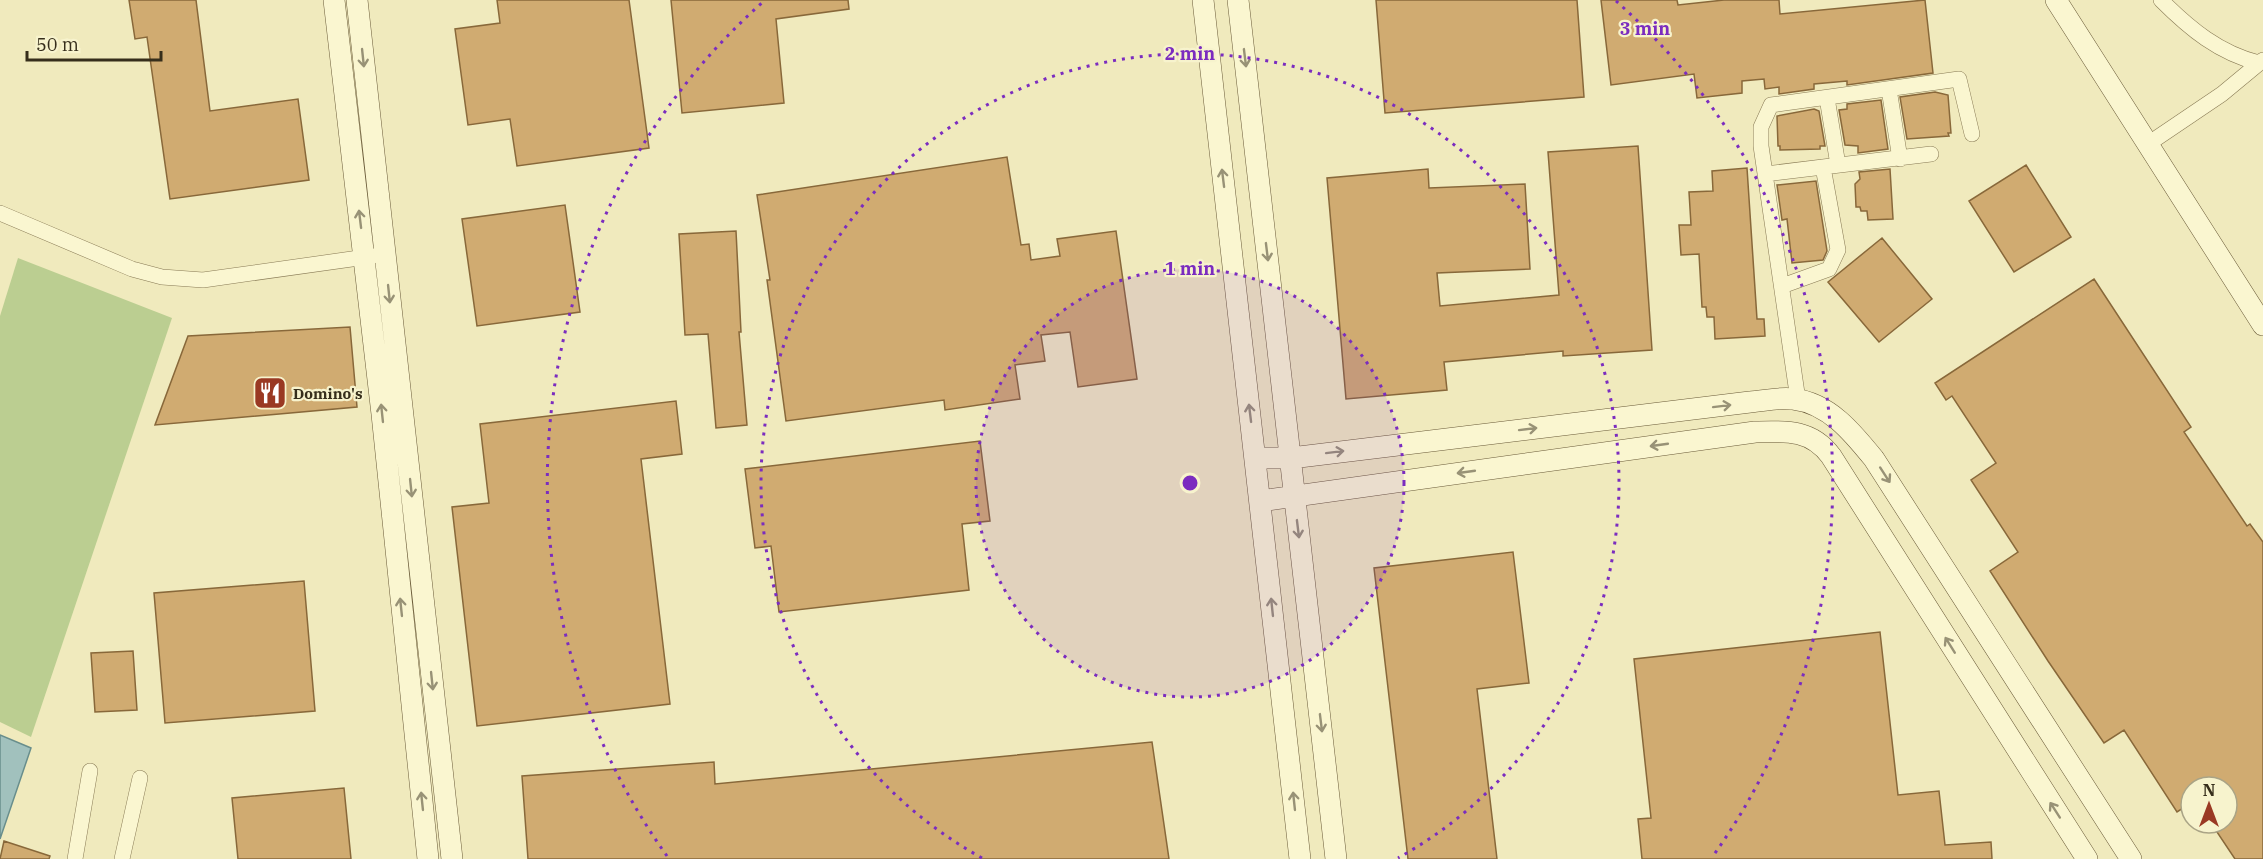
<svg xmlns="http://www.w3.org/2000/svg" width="2263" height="859" font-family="'IBM Plex Serif',serif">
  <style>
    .green { fill: #bbce91 }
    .water { fill: #a1c1bd; stroke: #688e8c; stroke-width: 1.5 }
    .building { fill: #d0ab71; stroke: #88683a; stroke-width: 1.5 }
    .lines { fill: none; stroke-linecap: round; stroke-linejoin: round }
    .street-casing { stroke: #887a55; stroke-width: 16 }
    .secondary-casing { stroke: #6a5b39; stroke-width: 22 }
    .street { stroke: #faf6d0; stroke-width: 15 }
    .secondary { stroke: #faf6d0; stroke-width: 21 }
    .oneway { stroke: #989276 }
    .ring { fill: none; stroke: #7b2cbf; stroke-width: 3; stroke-dasharray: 3 6 }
    .labels { text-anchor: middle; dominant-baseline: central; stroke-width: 4.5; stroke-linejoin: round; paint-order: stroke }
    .poi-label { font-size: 15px; font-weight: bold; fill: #362e1b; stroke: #f7f3cd; text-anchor: start }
    .centre { fill: #7b2cbf; stroke: #f7f3cd; stroke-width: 3 }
    .ring-label { font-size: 18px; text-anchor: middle; font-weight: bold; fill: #7b2cbf; stroke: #f7f3cd; stroke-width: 4.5; stroke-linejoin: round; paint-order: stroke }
  </style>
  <rect width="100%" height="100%" fill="#f0eabd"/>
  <!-- green -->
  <path class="green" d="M18,258L172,318L31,737L0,722V316Z"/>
  <!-- water -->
  <path class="water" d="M0,735L31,748L0,839Z"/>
  <!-- building -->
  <path class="building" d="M129,0H196L210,111L298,99L309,180L170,199L147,37L135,39Z
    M497,0H629L649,148L517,166L510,119L468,125L455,29L500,23Z
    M671,0H848L849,9L776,19L784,103L682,113Z
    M1376,0H1577L1584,97L1385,113Z
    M1601,0H1677L1678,5L1724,0H1779L1780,14L1925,0L1933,73L1847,85V81L1814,84V89L1779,94V87L1765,89L1764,79L1742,81V93L1697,98L1694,74L1611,85Z
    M1935,92L1948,95L1951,133H1948L1949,136L1907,139L1900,97Z
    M1881,100L1888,149L1858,153V146L1845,145L1839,110L1847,109V104Z
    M1814,109L1819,111L1825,146H1820V149L1780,150V146H1778L1777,116Z
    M1638,146L1652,350L1563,356V351L1444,362L1447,390L1346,399L1327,178L1428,169L1429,188L1525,184L1530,269L1437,273L1440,306L1559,295L1548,152Z
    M1007,157L1021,245L1029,244L1031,260L1060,256L1057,239L1116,231L1137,379L1078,387L1070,332L1041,335L1045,361L1015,365L1020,399L945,410L944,400L786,421L767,280H770L757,195Z
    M2026,165L2071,237L2014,272L1969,201Z
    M1747,168L1757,319H1764L1765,336L1715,339L1714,317H1707L1706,307H1702L1699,254L1681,255L1679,225H1691L1689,192L1713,191L1712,171Z
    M1890,169L1893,219L1868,220L1867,211H1861L1860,207H1856L1855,184L1860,179L1859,172Z
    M1816,181L1827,251L1823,260L1792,263L1787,219L1782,220L1777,185Z
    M565,205L580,312L477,326L462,219Z
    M736,231L741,332H739L747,425L716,428L708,334L685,335L679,234Z
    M1882,238L1932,299L1879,342L1828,282Z
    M2094,279L2191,427L2184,432L2247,526L2250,524L2263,542V859H2235L2211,823H2227V787H2191V803L2177,812L2124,730L2104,743L2048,661L1990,571L2018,552L1971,480L1996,463L1952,396L1946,400L1935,383Z
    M350,327L357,407L155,425L188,336Z
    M676,401L682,454L641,459L670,704L477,726L452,507L489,503L480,424Z
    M980,441L990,521L962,524L969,590L779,612L771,546L755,548L745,469Z
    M1513,552L1529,683L1477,689L1497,859H1408L1374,568Z
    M304,581L315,711L165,723L154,593Z
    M1880,632L1898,795L1939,791L1945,845L1991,842L1992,859H1642L1638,819L1651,818L1634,659Z
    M133,651L137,710L95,712L91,653Z
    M1152,742L1169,859H528L522,776L714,762L715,784Z
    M344,788L351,859H238L232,798Z
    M4,841L50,856L49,859H0Z"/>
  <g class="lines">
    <defs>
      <path id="street" d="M2161,0C2190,29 2219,53 2259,63
        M1889,89L1900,159
        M1827,98L1838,165
        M2148,144L2222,94L2263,60
        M1765,174L1823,167
        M0,213L132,269L162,277L203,280L373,256
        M1782,286L1829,269L1838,250L1823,167L1931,154
        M1798,400L1761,146V127L1771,105L1959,79L1972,134
        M75,859L90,771
        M122,859L140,778"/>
      <path id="secondary" d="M334,0L382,414L428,859
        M357,0L452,859
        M1203,0L1300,859
        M1238,0L1336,859
        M2056,0L2263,325
        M1255,458H1291L1750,402C1764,401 1780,397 1793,399C1829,403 1853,433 1874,459L2131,859
        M1260,501L1755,432C1786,431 1811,429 1831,456L2087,859"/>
    </defs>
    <!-- street casing -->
    <use href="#street" class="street-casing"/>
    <!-- secondary casing -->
    <use href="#secondary" class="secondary-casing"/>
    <!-- street -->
    <use href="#street" class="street"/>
    <!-- secondary -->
    <use href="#secondary" class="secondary"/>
  </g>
  <!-- one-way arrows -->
  <defs><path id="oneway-shaft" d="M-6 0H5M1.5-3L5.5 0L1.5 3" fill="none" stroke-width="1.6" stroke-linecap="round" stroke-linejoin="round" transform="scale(1.5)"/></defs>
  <g class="oneway">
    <use href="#oneway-shaft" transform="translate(363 58) rotate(84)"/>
    <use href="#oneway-shaft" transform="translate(1245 58) rotate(83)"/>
    <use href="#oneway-shaft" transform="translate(1223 178) rotate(-97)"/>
    <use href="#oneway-shaft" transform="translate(360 219) rotate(-97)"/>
    <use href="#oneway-shaft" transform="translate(1267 252) rotate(83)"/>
    <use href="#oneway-shaft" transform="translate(389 294) rotate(84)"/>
    <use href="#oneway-shaft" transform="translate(1722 406) rotate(-7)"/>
    <use href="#oneway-shaft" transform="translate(382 413) rotate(-96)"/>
    <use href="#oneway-shaft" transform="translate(1250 413) rotate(-97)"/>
    <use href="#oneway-shaft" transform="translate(1528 429) rotate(-7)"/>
    <use href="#oneway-shaft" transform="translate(1659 445) rotate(172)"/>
    <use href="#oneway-shaft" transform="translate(1335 452) rotate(-7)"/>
    <use href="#oneway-shaft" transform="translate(1466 472) rotate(172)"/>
    <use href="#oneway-shaft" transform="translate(1885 475) rotate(57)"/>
    <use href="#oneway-shaft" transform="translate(411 488) rotate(84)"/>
    <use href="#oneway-shaft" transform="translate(1298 529) rotate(83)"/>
    <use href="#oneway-shaft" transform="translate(401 607) rotate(-96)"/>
    <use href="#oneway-shaft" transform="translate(1272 607) rotate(-96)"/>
    <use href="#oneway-shaft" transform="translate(1950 645) rotate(-122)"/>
    <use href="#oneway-shaft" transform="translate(432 681) rotate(84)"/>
    <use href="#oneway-shaft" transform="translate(1321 723) rotate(83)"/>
    <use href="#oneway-shaft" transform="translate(422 801) rotate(-96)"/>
    <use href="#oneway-shaft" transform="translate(1294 801) rotate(-96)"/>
    <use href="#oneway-shaft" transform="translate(2055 810) rotate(-123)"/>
  </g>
  <!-- distance rings -->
  <circle cx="1190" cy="483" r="214" fill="#7b2cbf" fill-opacity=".12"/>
  <g class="ring">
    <circle cx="1190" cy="483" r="214"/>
    <path d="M982 858A429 429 0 1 1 1398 858"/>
    <path d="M667 856A643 643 0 0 1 764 1M1616 1A643 643 0 0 1 1713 856"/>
  </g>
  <!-- icons -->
  <defs>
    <symbol id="restaurant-square" viewBox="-11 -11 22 22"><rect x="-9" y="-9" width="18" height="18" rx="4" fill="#9a3923" stroke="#f7f3cd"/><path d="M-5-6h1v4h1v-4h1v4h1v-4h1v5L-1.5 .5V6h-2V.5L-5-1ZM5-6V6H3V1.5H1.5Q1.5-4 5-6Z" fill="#fff"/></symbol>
  </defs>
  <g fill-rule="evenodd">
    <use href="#restaurant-square" x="251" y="374" width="38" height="38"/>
  </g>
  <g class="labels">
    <!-- poi labels -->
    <g class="poi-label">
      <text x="293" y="393">Domino's</text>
    </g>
  </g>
  <circle cx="1190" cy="483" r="9" class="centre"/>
  <g class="ring-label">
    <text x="1645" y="35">3 min</text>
    <text x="1190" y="60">2 min</text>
    <text x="1190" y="275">1 min</text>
  </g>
  <!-- north arrow -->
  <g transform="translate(2209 805)"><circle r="28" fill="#f7f3cd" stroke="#aaa486" stroke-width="1.5"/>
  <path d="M0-4.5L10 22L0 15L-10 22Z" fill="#9a3923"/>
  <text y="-9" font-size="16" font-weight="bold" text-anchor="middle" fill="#362e1b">N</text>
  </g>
  <!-- scale -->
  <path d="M27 51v9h134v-9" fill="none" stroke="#362e1b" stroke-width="3"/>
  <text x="36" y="51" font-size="18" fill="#362e1b" stroke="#f7f3cd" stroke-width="4.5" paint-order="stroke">50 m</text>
</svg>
